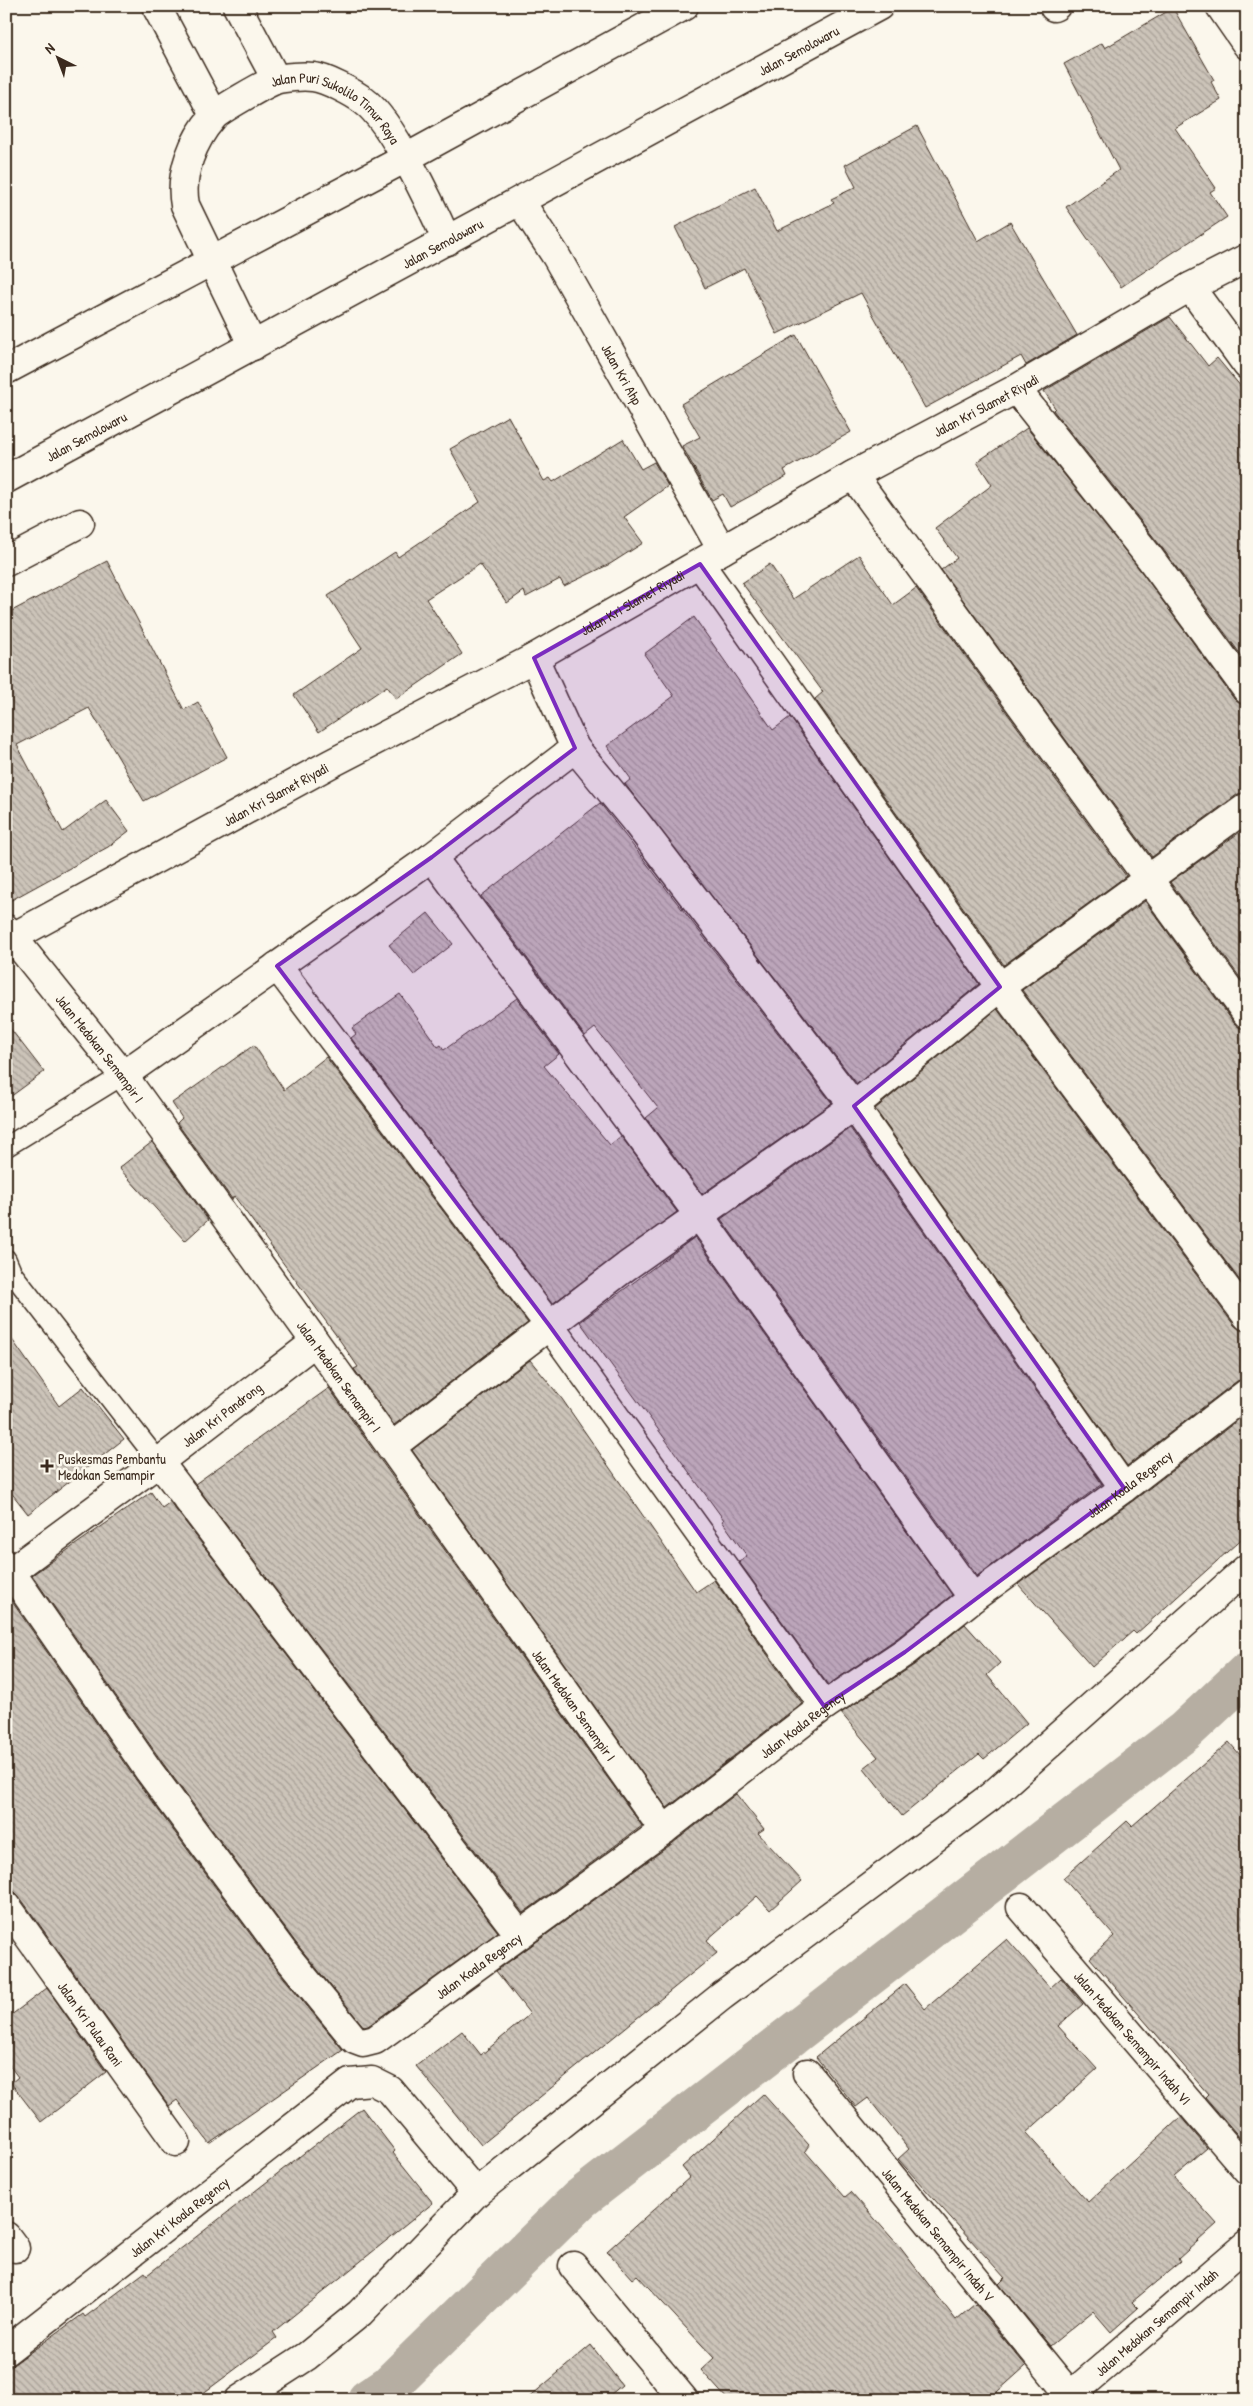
<svg xmlns="http://www.w3.org/2000/svg" width="1253" height="2406" font-family="'Patrick Hand',sans-serif">
  <style>
    .lines { fill: none; stroke-linecap: round; stroke-linejoin: round }
    .canal { stroke: #b6aea2; stroke-width: 42 }
    .building { fill: url(#building-back-hatch); stroke: #3b2a1e }
    .lane-casing { stroke: #3b2a1e; stroke-width: 22 }
    .street-casing { stroke: #3b2a1e; stroke-width: 31 }
    .secondary-casing { stroke: #3b2a1e; stroke-width: 31 }
    .lane { stroke: #fbf7ec; stroke-width: 19 }
    .street { stroke: #fbf7ec; stroke-width: 28 }
    .secondary { stroke: #fbf7ec; stroke-width: 28 }
    .marked { fill: #7b2cbf; fill-opacity: 0.2; stroke: #7b2cbf; stroke-width: 4; stroke-linejoin: round }
    .poi-dot { fill: #3b2a1e; stroke: #fbf7ec; stroke-width: 2 }
    .labels { text-anchor: middle; dominant-baseline: central; stroke-width: 5; stroke-linejoin: round; paint-order: stroke }
    .street-label { font-size: 14px; fill: #3b2a1e; stroke: #fbf7ec }
    .poi-label { font-size: 14px; fill: #3b2a1e; stroke: #fbf7ec; text-anchor: start }
  </style>
  <defs>
    <pattern id="building-back-hatch" width="6" height="6" patternUnits="userSpaceOnUse" patternTransform="scale(1.25)"><rect width="6" height="6" fill="#ccc4b9"/><path d="M-1 5l2 2M0 0l6 6M5-1l2 2" fill="none" stroke="#a79f96"/></pattern>
  </defs>
  <rect width="100%" height="100%" fill="#fbf7ec"/>
  <filter id="ink" filterUnits="userSpaceOnUse"><feTurbulence type="fractalNoise" baseFrequency=".02" numOctaves="2"/><feDisplacementMap in="SourceGraphic" scale="10" xChannelSelector="R" yChannelSelector="G"/><feConvolveMatrix kernelMatrix="1 2 1 2 8 2 1 2 1" color-interpolation-filters="sRGB"/></filter>
  <g filter="url(#ink)">
    <g class="lines">
      <!-- canal -->
      <path class="canal" d="M368,2400L389,2386L580,2199L1185,1731L1247,1673"/>
    </g>
    <!-- building -->
    <path class="building" d="M1173,8L1214,80L1211,82L1221,100L1175,128L1216,188L1210,192L1227,217L1121,287L1066,207L1119,170L1064,64L1102,43L1105,48Z
      M917,126L978,241L1010,222L1077,335L1026,365L1021,356L925,408L861,293L777,334L744,268L705,288L675,227L755,187L777,231L834,203L831,199L856,187L845,165Z
      M1170,317L1208,366L1217,358L1247,394V663L1163,549L1053,410L1055,408L1044,391Z
      M796,335L851,432L784,470L787,476L730,507L723,494L712,500L682,446L700,437L681,404Z
      M508,416L544,481L550,478L553,482L623,439L641,469L654,462L668,486L624,517L643,543L610,564L564,586L560,579L526,597L524,591L507,603L480,564L426,599L462,654L396,699L387,686L319,732L294,695L362,648L328,596L395,552L398,557L480,502L450,449Z
      M1027,428L1138,567L1234,699L1240,704L1247,705V792L1238,794L1152,857L941,570L957,558L935,528L992,485L977,462Z
      M859,555L893,605L916,588L1126,876L1004,965L815,699L823,692L742,583L770,564L793,599Z
      M107,561L184,710L198,702L227,757L144,801L89,708L17,745L63,832L106,800L129,831L108,847L6,903V614Z
      M694,617L773,730L790,717L979,984L857,1084L625,784L631,779L607,746L674,696L644,654Z
      M600,803L832,1103L702,1194L646,1118L658,1108L595,1028L585,1036L481,896Z
      M1247,827V987L1170,882Z
      M1145,901L1234,1023L1240,1028L1247,1029V1290L1022,990Z
      M428,913L453,944L414,975L389,945Z
      M400,994L438,1047L441,1045L444,1050L517,998L559,1054L544,1066L610,1145L621,1136L677,1212L552,1304L351,1038L356,1034L352,1028Z
      M997,1009L1234,1325L1240,1330L1247,1331V1378L1237,1381L1127,1466L875,1109Z
      M6,1023L44,1072L6,1100Z
      M254,1045L284,1090L326,1057L528,1323L394,1425L354,1369L358,1367L341,1342L234,1196L232,1199L177,1123L182,1118L172,1103Z
      M850,1128L1102,1484L977,1576L721,1219Z
      M152,1142L208,1220L185,1241L119,1168Z
      M695,1237L952,1595L896,1639L828,1685L739,1562L747,1556L722,1521L724,1520L580,1322Z
      M6,1331L59,1406L83,1387L124,1439L28,1514L6,1486Z
      M530,1360L562,1399L696,1592L714,1580L802,1703L667,1808L412,1450Z
      M329,1388L642,1826L523,1913L195,1484Z
      M1247,1413V1534L1136,1634L1133,1631L1092,1667L1018,1584L1134,1500Z
      M151,1492L162,1508L170,1502L498,1932L368,2026L364,2027L296,1943L162,1762L32,1575Z
      M6,1593L136,1780L271,1962L343,2050L209,2143L177,2100L169,2106L19,1896L6,1883Z
      M965,1624L1000,1663L987,1675L1027,1723L984,1759L979,1754L902,1816L864,1768L878,1757L841,1713L914,1665Z
      M1229,1742L1247,1763V2146L1205,2097L1208,2094L1090,1958L1114,1936L1063,1878L1127,1821L1132,1826Z
      M736,1794L764,1829L758,1833L802,1881L770,1910L757,1896L707,1940L717,1953L481,2145L416,2066L462,2031L481,2055L530,2014L496,1971L673,1843Z
      M1007,1939L1050,1988L1061,1978L1083,2004L1058,2026L1097,2069L1026,2133L1088,2202L1181,2117L1207,2148L1174,2176L1217,2224L1178,2259L1180,2262L1132,2302L1138,2308L1111,2332L1093,2311L1050,2346L999,2284L1005,2278L898,2159L909,2149L868,2098L856,2107L816,2057L905,1984L925,2009Z
      M47,1988L106,2072L41,2122L11,2083L18,2077L6,2061V2019Z
      M763,2094L809,2145L805,2151L845,2197L851,2192L899,2246L956,2320L975,2304L1026,2366L988,2400H728L701,2370L714,2358L637,2275L632,2279L607,2251L690,2177L682,2167Z
      M362,2108L395,2151L393,2153L433,2203L273,2332L277,2338L194,2400H6V2370L83,2314L85,2317L145,2272L147,2275Z
      M591,2345L622,2385L604,2400H526Z"/>
    <g class="lines">
      <defs>
        <path id="lane" d="M6,1147L123,1075
          M6,1259L12,1273L159,1462"/>
        <g id="street">
          <path d="M156,6L214,115"/>
          <path d="M237,6L276,79"/>
          <path d="M1220,6L1247,45"/>
          <path d="M1054,7L1056,6"/>
          <path id="s1" d="M520,201L556,256L722,550"/>
          <path d="M1190,287L1247,365"/>
          <path id="s2" d="M253,346L185,205C179,174 193,140 213,117C219,110 265,84 275,80C284,77 303,76 313,77C325,78 354,93 364,101C392,121 432,207 447,241"/>
          <path d="M6,370L406,158L684,6"/>
          <path d="M1016,389L1150,558L1247,690"/>
          <path d="M853,475L1247,1014"/>
          <path d="M6,562L80,523"/>
          <path d="M700,564L1000,987L1247,1316"/>
          <path d="M575,748L636,822L854,1106L1124,1488"/>
          <path d="M432,857L698,1214L973,1598"/>
          <path id="s3" d="M6,929L123,1075L391,1447L664,1830"/>
          <path id="s4" d="M13,937L330,764L534,658L853,475L1016,389L1190,287L1247,258"/>
          <path d="M277,966L549,1325L824,1706"/>
          <path d="M123,1075L432,857L575,748L534,658"/>
          <path d="M391,1447L627,1266L854,1106L1000,987L1247,807"/>
          <path d="M159,1462L519,1934"/>
          <path id="s5" d="M6,1565L149,1771L284,1953L355,2040L363,2043L375,2040L664,1830L824,1706L905,1652L973,1598L1124,1488L1247,1393"/>
          <path id="s6" d="M6,1575L159,1462L315,1342"/>
          <path id="s7" d="M6,1905L176,2142"/>
          <path id="s8" d="M1021,1907L1247,2170"/>
          <path id="s9" d="M807,2073L1070,2395"/>
          <path d="M6,2236L15,2248"/>
          <path d="M573,2266L684,2400"/>
          <path id="s10" d="M6,2351L350,2083L372,2081L390,2090L476,2193"/>
          <path d="M239,2400L307,2356L360,2313L476,2193L722,1996L990,1797L1247,1568"/>
        </g>
        <g id="secondary">
          <path id="s11" d="M6,479L879,6"/>
          <path id="s12" d="M1065,2400L1247,2244"/>
        </g>
      </defs>
      <!-- lane casing -->
      <use href="#lane" class="lane-casing"/>
      <!-- street casing -->
      <use href="#street" class="street-casing"/>
      <!-- secondary casing -->
      <use href="#secondary" class="secondary-casing"/>
      <!-- lane -->
      <use href="#lane" class="lane"/>
      <!-- street -->
      <use href="#street" class="street"/>
      <!-- secondary -->
      <use href="#secondary" class="secondary"/>
    </g>
  </g>
  <!-- marked area -->
  <path class="marked" d="M700,564L1000,987L854,1106L1124,1488L905,1652L824,1706L549,1325L277,966L432,857L575,748L534,658Z"/>
  <!-- markers -->
  <path class="poi-dot" d="M44.5 1458.5h5v5h5v5h-5v5h-5v-5h-5v-5h5z"/>
  <g class="labels">
    <!-- street labels -->
    <g class="street-label">
      <text stroke="none"><textPath href="#s11" startOffset="901">Jalan Semolowaru</textPath></text>
      <text stroke="none"><textPath href="#s2" startOffset="396">Jalan Puri Sukolilo Timur Raya</textPath></text>
      <text stroke="none"><textPath href="#s11" startOffset="496">Jalan Semolowaru</textPath></text>
      <text stroke="none"><textPath href="#s1" startOffset="201">Jalan Kri Ahp</textPath></text>
      <text stroke="none"><textPath href="#s4" startOffset="1109">Jalan Kri Slamet Riyadi</textPath></text>
      <text stroke="none"><textPath href="#s11" startOffset="91">Jalan Semolowaru</textPath></text>
      <text stroke="none"><textPath href="#s4" startOffset="704">Jalan Kri Slamet Riyadi</textPath></text>
      <text stroke="none"><textPath href="#s4" startOffset="299">Jalan Kri Slamet Riyadi</textPath></text>
      <text stroke="none"><textPath href="#s3" startOffset="152">Jalan Medokan Semampir I</textPath></text>
      <text stroke="none"><textPath href="#s3" startOffset="558">Jalan Medokan Semampir I</textPath></text>
      <text stroke="none"><textPath href="#s6" startOffset="269">Jalan Kri Pandrong</textPath></text>
      <text stroke="none"><textPath href="#s5" startOffset="1548">Jalan Koala Regency</textPath></text>
      <text stroke="none"><textPath href="#s3" startOffset="962">Jalan Medokan Semampir I</textPath></text>
      <text stroke="none"><textPath href="#s5" startOffset="1142">Jalan Koala Regency</textPath></text>
      <text stroke="none"><textPath href="#s5" startOffset="738">Jalan Koala Regency</textPath></text>
      <text stroke="none"><textPath href="#s7" startOffset="146">Jalan Kri Pulau Rani</textPath></text>
      <text stroke="none"><textPath href="#s8" startOffset="172">Jalan Medokan Semampir Indah VI</textPath></text>
      <text stroke="none"><textPath href="#s10" startOffset="219">Jalan Kri Koala Regency</textPath></text>
      <text stroke="none"><textPath href="#s9" startOffset="208">Jalan Medokan Semampir Indah V</textPath></text>
      <text stroke="none"><textPath href="#s12" startOffset="120">Jalan Medokan Semampir Indah</textPath></text>
    </g>
    <!-- poi labels -->
    <g class="poi-label">
      <text x="58" y="1458">Puskesmas Pembantu<tspan x="58" dy="16">Medokan Semampir</tspan></text>
    </g>
  </g>
  <!-- margin -->
  <rect width="1253" height="2406" fill="none" stroke="#fbf7ec" stroke-width="25"/>
  <rect x="12" y="12" width="1228" height="2381" fill="none" stroke="#3b2a1e" stroke-width="2" filter="url(#ink)"/>
  <!-- north arrow -->
  <g transform="translate(58 58) rotate(318)" stroke="#fbf7ec" stroke-width="4" paint-order="stroke">
  <path d="M0-4L9 19L0 12L-9 19Z" fill="#3b2a1e"/>
  <text y="-8" font-size="14" font-weight="bold" text-anchor="middle" fill="#3b2a1e">N</text>
  </g>
</svg>
